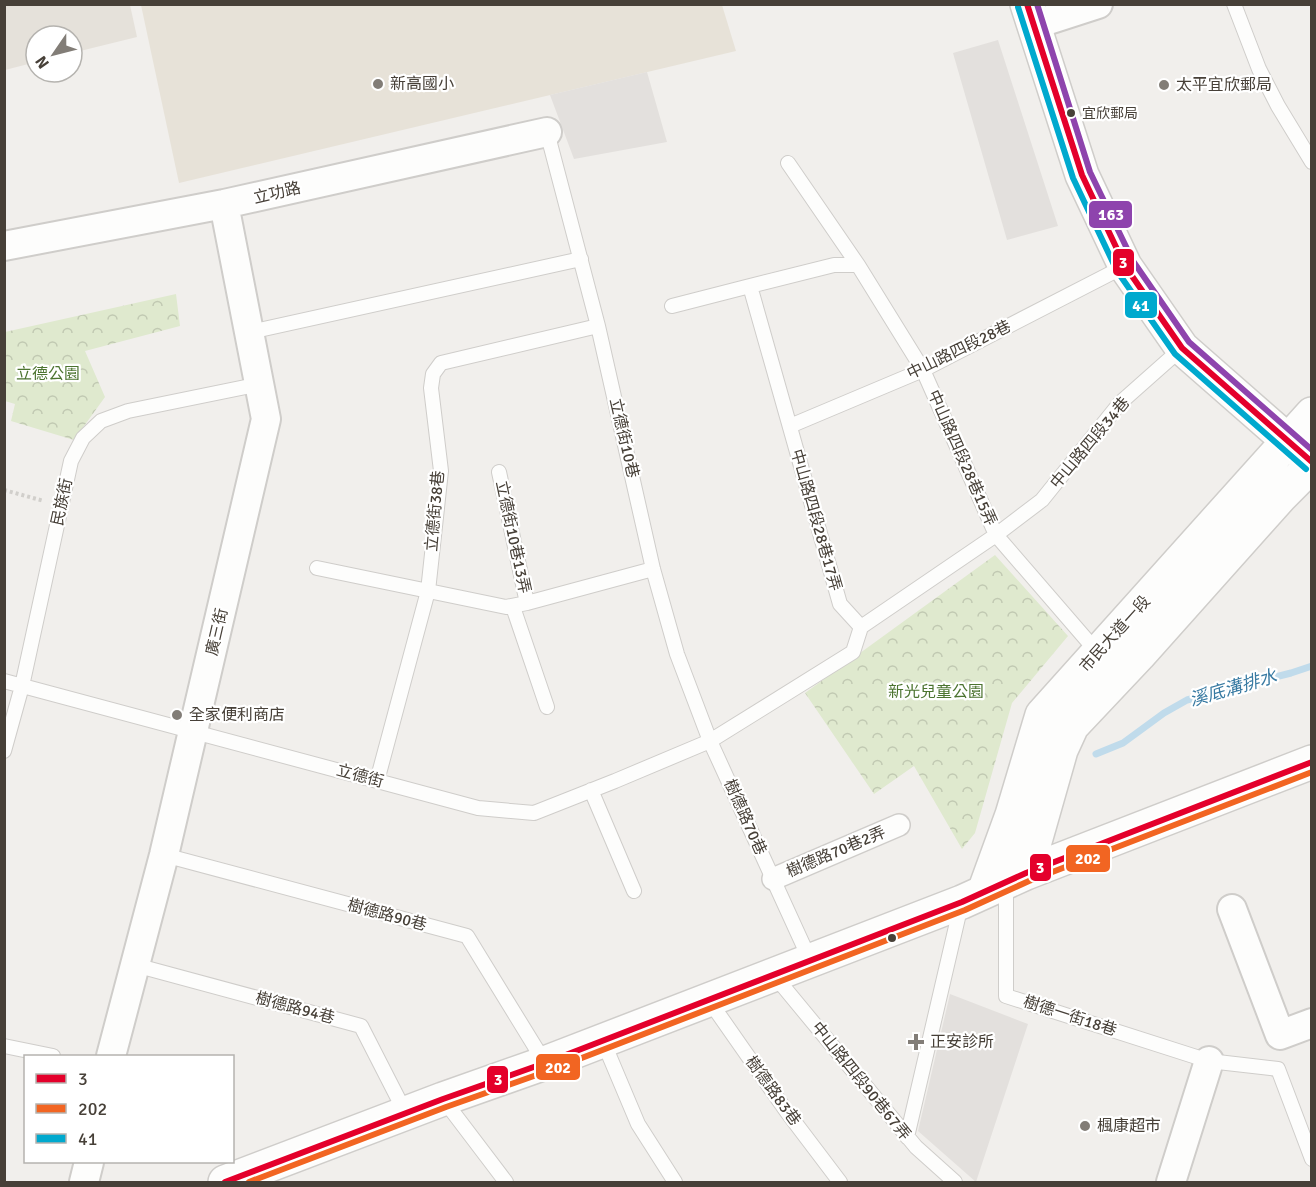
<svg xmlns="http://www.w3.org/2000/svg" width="1316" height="1187" font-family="Signika,'Noto Sans TC',sans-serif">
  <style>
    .residential { fill: #e5e1da }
    .education { fill: #e7e2d8 }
    .park { fill: url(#park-crowns) }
    .parking { fill: #e3e0dd }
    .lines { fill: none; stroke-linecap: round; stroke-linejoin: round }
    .stream { stroke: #c0dbeb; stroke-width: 7 }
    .service-casing { stroke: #cfcdca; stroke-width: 16 }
    .pedestrian-casing { stroke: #cfcdca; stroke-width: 24 }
    .minor-casing { stroke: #cfcdca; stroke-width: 32 }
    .tertiary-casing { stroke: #cfcdca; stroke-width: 36 }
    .path { stroke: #d1cfcb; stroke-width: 4; stroke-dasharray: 3 3; stroke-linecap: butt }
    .service { stroke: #fdfdfc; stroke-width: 14 }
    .pedestrian { stroke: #fdfdfc; stroke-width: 21 }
    .minor { stroke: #fdfdfc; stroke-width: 28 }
    .tertiary { stroke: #fdfdfc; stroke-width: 33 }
    .bus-1-casing { stroke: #fff; stroke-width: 10 }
    .bus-2-casing { stroke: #fff; stroke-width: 10 }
    .bus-3-casing { stroke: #fff; stroke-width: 10 }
    .bus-4-casing { stroke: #fff; stroke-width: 10 }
    .bus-1 { stroke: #e4002b; stroke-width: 6 }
    .bus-2 { stroke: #f26522; stroke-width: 6 }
    .bus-3 { stroke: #00a9ce; stroke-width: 6 }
    .bus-4 { stroke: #8e44ad; stroke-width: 6 }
    .poi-dot { fill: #827d77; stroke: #fff; stroke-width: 2 }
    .bus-dot { fill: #474038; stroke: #fff; stroke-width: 2 }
    .labels { text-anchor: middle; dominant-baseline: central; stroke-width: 4.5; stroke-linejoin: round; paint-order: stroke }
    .bus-label { font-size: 14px; fill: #474038; stroke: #fff; text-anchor: start }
    .poi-label { font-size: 16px; fill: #474038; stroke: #fff; text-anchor: start }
    .street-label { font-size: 16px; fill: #474038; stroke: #fff }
    .park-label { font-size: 16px; fill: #4c7430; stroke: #fff }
    .water-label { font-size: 18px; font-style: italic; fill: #387aa2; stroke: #fff }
    .line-badge { stroke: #fff; stroke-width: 2 }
    .badge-label { font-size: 16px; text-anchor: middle; font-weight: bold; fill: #fff }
  </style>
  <defs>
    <pattern id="park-crowns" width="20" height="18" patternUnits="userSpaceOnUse" patternTransform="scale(1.5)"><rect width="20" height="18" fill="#dfe9ce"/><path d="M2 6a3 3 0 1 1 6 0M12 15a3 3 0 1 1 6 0" fill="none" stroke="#c1c9b2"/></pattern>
  </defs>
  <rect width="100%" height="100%" fill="#f1efec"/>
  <!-- residential -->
  <path class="residential" d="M4,5H130L137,37L72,53V36H36V62L5,70Z"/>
  <!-- education -->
  <path class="education" d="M141,5H722L736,51L179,183Z"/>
  <!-- park -->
  <path class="park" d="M176,294L180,326L85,351L105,397L74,440L11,421L15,404L5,401V332Z
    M995,555L1068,636L1012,703L975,833L962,849L914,766L874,794L805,693Z"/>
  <!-- parking -->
  <path class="parking" d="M998,40L1058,226L1007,240L953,53Z
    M647,72L667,142L574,159L550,95Z
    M950,994L1028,1024L976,1182L918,1131Z"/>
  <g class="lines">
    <!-- stream -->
    <path class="stream" d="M1096,754L1123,743L1164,713L1187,700L1291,673L1312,666"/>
    <defs>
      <path id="service" d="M1234,4L1259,69L1278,106L1312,162
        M547,132L598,326L653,569L677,654L710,741L810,960
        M788,163L858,265
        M750,286L834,265H858L923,370L996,535L1098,653
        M250,332L581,259
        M790,426L923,370L1125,266
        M499,472L527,603
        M317,568L506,607L527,603L653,569
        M513,607L547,707
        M861,627L996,535L1042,500L1120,403L1182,348
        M4,681L478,808L534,813L615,781L710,741L853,652L861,627L840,604L750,286L672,306
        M4,751L22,686L71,461L83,438L101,421L128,411L260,384
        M377,781L428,591L441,471L431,388L433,374L441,363L598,326
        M591,790L634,891
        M164,855L467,936L545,1063
        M1006,884V996L1209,1061L1278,1069L1312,1159
        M135,965L361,1026L406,1114
        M773,974L916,1147L955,1182
        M708,999L787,1112L840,1182
        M603,1041L638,1124L675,1182
        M4,1046L53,1056
        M443,1099L506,1182
        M907,1137L961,905"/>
      <path id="pedestrian" d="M773,879L899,825"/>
      <path id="minor" d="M1033,25L1098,4
        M4,246L224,204L547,132
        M1232,909L1280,1035L1312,1023
        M111,1056L164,855L266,419L224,204
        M84,1182L89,1162
        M1171,1182L1209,1061"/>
      <path id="tertiary" d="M1027,4L1082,175L1125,266L1182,348L1312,462
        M1026,873L1061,750L1072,726L1139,655L1281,496L1312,465
        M984,892L1012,815L1042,715L1312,414
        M225,1182L443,1099L545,1063L962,902L1026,873L1312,762"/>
    </defs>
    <!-- service casing -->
    <use href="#service" class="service-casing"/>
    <!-- pedestrian casing -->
    <use href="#pedestrian" class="pedestrian-casing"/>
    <!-- minor casing -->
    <use href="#minor" class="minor-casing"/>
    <!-- tertiary casing -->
    <use href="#tertiary" class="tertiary-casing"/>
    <!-- path -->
    <path class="path" d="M4,490L44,501"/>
    <!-- service -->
    <use href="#service" class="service"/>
    <!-- pedestrian -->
    <use href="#pedestrian" class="pedestrian"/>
    <!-- minor -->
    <use href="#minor" class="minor"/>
    <!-- tertiary -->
    <use href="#tertiary" class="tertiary"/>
    <defs>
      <path id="bus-1" d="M1027,4L1082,175L1125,266L1182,348L1312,462
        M225,1182L443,1099L545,1063L962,902L1026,873L1312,762"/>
      <path id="bus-2" d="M249,1182L446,1107L548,1071L965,910L1029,881L1312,772"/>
      <path id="bus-3" d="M1018,7L1073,178L1117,271L1175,354L1306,469"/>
      <path id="bus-4" d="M1037,4L1090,172L1133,261L1189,342L1312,450"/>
    </defs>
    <!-- bus-1 casing -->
    <use href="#bus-1" class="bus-1-casing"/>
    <!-- bus-2 casing -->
    <use href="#bus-2" class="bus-2-casing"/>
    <!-- bus-3 casing -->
    <use href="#bus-3" class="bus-3-casing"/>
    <!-- bus-4 casing -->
    <use href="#bus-4" class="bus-4-casing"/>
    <!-- bus-1 -->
    <use href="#bus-1" class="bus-1"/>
    <!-- bus-2 -->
    <use href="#bus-2" class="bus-2"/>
    <!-- bus-3 -->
    <use href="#bus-3" class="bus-3"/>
    <!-- bus-4 -->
    <use href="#bus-4" class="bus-4"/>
  </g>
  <!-- markers -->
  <g class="poi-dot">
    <circle cx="378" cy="84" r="6"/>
    <circle cx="1164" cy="85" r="6"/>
    <circle cx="177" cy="715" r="6"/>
    <path d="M913 1033h6v6h6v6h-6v6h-6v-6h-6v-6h6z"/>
    <circle cx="1085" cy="1126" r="6"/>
  </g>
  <g class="bus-dot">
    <circle cx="1071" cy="113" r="5"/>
    <circle cx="892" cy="938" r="5"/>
  </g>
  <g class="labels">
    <!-- bus labels -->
    <g class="bus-label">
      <text x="1082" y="113">宜欣郵局</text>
    </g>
    <!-- poi labels -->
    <g class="poi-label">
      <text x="390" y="84">新高國小</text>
      <text x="1176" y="85">太平宜欣郵局</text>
      <text x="189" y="715">全家便利商店</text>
      <text x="930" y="1042">正安診所</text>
      <text x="1097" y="1126">楓康超市</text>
    </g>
    <!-- street labels -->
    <g class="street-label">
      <text transform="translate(277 193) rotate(-13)">立功路</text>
      <text transform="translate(959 350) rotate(-26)">中山路四段28巷</text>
      <text transform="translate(624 438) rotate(77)">立德街10巷</text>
      <text transform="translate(1090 443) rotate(-50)">中山路四段34巷</text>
      <text transform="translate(962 458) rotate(66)">中山路四段28巷15弄</text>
      <text transform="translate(62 502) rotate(-78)">民族街</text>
      <text transform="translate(435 511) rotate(-85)">立德街38巷</text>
      <text transform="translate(816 520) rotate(74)">中山路四段28巷17弄</text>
      <text transform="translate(513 537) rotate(78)">立德街10巷13弄</text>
      <text transform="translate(217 632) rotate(-77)">廣三街</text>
      <text transform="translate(1115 634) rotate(-48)">市民大道一段</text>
      <text transform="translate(360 776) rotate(15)">立德街</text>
      <text transform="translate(745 817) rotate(66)">樹德路70巷</text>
      <text transform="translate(836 852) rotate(-23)">樹德路70巷2弄</text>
      <text transform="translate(387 915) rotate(15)">樹德路90巷</text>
      <text transform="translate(295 1008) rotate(15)">樹德路94巷</text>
      <text transform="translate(1070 1016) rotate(18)">樹德一街18巷</text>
      <text transform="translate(861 1081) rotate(51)">中山路四段90巷67弄</text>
      <text transform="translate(773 1091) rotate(54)">樹德路83巷</text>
    </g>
    <!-- park labels -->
    <g class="park-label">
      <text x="48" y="374">立德公園</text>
      <text x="936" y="692">新光兒童公園</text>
    </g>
    <!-- water labels -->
    <g class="water-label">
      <text transform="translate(1233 688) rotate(-16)">溪底溝排水</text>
    </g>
  </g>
  <g class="line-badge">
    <rect x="1088" y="200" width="45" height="29" rx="6" fill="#8e44ad"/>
    <rect x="1112" y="248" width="23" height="29" rx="6" fill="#e4002b"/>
    <rect x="1124" y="291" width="34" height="28" rx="6" fill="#00a9ce"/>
    <rect x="1065" y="844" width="46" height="29" rx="6" fill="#f26522"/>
    <rect x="1029" y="853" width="23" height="29" rx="6" fill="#e4002b"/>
    <rect x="535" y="1053" width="46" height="28" rx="6" fill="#f26522"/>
    <rect x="486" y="1065" width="23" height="29" rx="6" fill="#e4002b"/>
  </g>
  <g class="badge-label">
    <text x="1111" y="220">163</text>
    <text x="1123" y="268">3</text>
    <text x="1141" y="311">41</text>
    <text x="1088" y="864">202</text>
    <text x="1040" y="873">3</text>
    <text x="558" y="1073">202</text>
    <text x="498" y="1085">3</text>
  </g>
  <!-- border -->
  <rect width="1316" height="1187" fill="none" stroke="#474038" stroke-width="12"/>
  <!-- legend -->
  <rect x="24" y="1055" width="210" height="108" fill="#ffffff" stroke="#b5b3af" stroke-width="1.5"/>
  <rect x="36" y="1074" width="30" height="9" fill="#e4002b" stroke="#b5b3af" stroke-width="1.5"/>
  <text x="78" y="1085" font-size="18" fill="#474038">3</text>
  <rect x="36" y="1104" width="30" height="9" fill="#f26522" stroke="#b5b3af" stroke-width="1.5"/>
  <text x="78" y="1115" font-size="18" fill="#474038">202</text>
  <rect x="36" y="1134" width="30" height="9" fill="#00a9ce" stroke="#b5b3af" stroke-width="1.5"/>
  <text x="78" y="1145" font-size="18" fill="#474038">41</text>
  <!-- north arrow -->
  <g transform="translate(54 54) rotate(235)"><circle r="28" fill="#ffffff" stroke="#b5b3af" stroke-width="1.5"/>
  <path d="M0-4.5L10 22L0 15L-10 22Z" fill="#827d77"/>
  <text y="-9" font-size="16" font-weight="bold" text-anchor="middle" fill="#474038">N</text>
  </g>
</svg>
